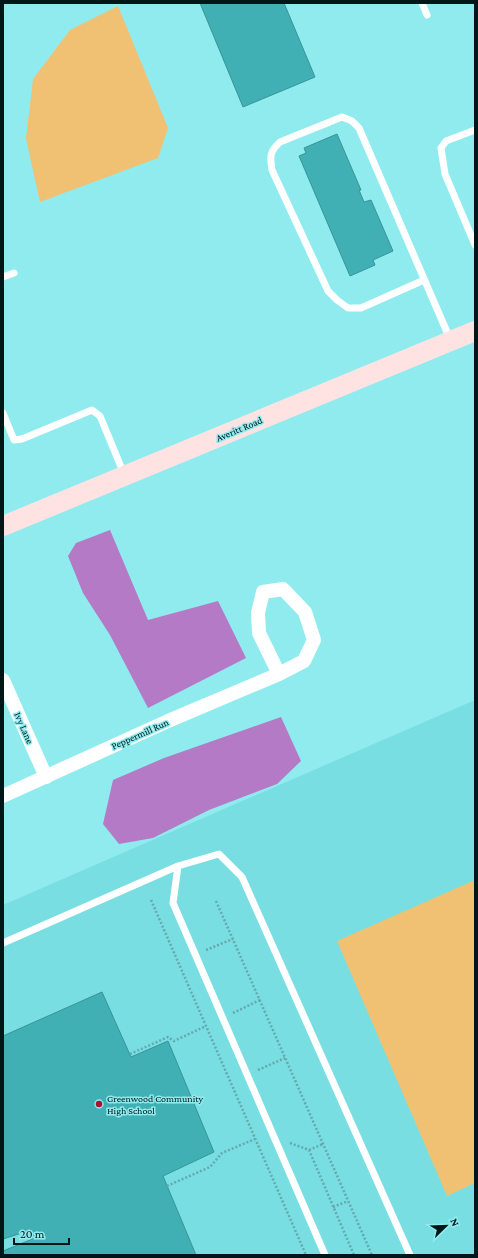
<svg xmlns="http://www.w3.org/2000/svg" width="478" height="1258" font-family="'Crimson Pro',serif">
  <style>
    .built { fill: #78dee2 }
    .green { fill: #f0c173 }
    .water { fill: #b57ac5 }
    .building { fill: #40b0b4; stroke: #369599 }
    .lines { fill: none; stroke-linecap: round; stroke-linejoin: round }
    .path { stroke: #64a9ac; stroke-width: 2.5; stroke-dasharray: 2 2; stroke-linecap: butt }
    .lane { stroke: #fff; stroke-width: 7 }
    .street { stroke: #fff; stroke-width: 14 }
    .secondary { stroke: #ffe3e3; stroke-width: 20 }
    .poi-dot { fill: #a91231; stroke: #90ebef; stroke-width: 1.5 }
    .labels { text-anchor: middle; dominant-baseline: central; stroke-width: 3; stroke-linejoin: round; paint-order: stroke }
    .street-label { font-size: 10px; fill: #001617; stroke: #90ebef }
    .poi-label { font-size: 10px; fill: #001617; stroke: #90ebef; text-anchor: start }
  </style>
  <rect width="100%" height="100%" fill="#90ebef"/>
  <!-- built -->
  <path class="built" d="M475,700V1255H3V905Z"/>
  <!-- green -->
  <path class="green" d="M118,6L168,128L158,158L40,202L26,139L33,79L70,30Z
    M475,880V1183L447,1196L337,941Z"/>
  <!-- water -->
  <path class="water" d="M110,530L148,620L218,601L246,658L148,708L110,635L83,593L68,556L76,543Z
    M281,717L301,761L277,784L209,810L153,838L119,844L103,824L113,780L164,758Z"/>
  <!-- building -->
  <path class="building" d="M200,3H284L315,77L243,107Z
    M337,134L361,190H359L364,202L371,200L393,251L373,260L375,265L350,276L299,156L306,153L304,148Z
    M102,992L131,1057L168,1041L214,1152L163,1176L196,1255H3V1251L35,1238L31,1230L3,1239V1036Z"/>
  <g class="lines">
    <!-- path -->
    <path class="path" d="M151,900L306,1255
      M216,901L372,1255
      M206,950L233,939
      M233,1013L260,1000
      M130,1054L168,1037L174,1041L206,1026
      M258,1070L285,1058
      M290,1143L309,1150L354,1255
      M309,1150L323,1144
      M167,1186L210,1167L222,1153L255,1139
      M333,1207L348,1201"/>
    <!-- lane -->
    <path class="lane" d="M422,3L427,15
      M475,130L446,141L441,148L445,174L475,245
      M3,277L14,273
      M424,280L361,308H348L337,300L328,291L272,170C270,157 269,152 280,142L342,117L352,121L359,128L450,339
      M3,413L14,440L22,439L92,410L100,416L124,474
      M178,866L173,903L325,1255
      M3,943L178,866L219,854L242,877L410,1255"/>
    <!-- street -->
    <path class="street" d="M3,680L46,777
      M3,796L168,721L279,674L304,661L314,640L305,612L283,589L263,592L258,613L259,633L279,674"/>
    <!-- secondary -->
    <path class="secondary" d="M3,526L475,331"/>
  </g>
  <!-- markers -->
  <circle class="poi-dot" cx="99" cy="1104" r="4"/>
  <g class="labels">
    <!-- street labels -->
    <g class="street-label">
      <text transform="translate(239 429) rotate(-23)">Averitt Road</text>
      <text transform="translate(24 728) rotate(66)">Ivy Lane</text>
      <text transform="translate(140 734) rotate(-24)">Peppermill Run</text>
    </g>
    <!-- poi labels -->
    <g class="poi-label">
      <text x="107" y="1098">Greenwood Community<tspan x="107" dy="12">High School</tspan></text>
    </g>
  </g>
  <!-- border -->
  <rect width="478" height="1258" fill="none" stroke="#001617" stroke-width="8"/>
  <!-- north arrow -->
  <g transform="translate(446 1226) rotate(67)" stroke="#90ebef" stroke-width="3" paint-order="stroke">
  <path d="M0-3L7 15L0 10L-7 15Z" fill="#001617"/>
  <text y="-6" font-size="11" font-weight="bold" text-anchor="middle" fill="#001617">N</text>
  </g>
  <!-- scale -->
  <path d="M14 1238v6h55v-6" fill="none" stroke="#001617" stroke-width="2"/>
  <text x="20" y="1238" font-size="12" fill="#001617" stroke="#90ebef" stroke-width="3" paint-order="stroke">20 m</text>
</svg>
